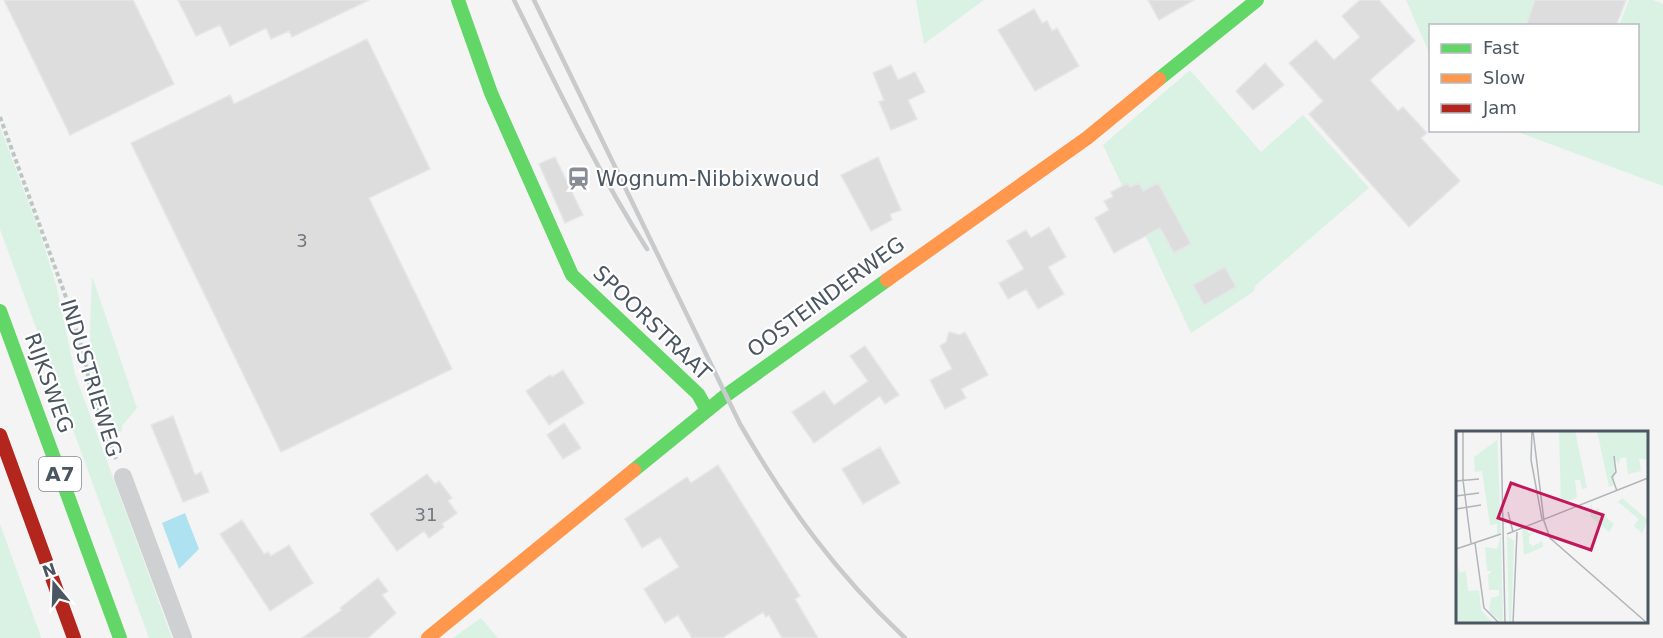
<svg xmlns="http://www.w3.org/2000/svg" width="1663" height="638" font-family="'DejaVu Sans',sans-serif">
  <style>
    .green { fill: #d9f2e3 }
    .water { fill: #aee2f0 }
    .building { fill: #ddddde; stroke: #e5e6e7; stroke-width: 1.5 }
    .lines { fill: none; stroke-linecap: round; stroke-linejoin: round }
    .path { stroke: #bcc7c4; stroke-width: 4; stroke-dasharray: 4.5 3; stroke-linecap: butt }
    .street { stroke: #ced0d2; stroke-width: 18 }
    .fast { stroke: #63d668; stroke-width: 14 }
    .slow { stroke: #ff974d; stroke-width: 14 }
    .jam { stroke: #b3261e; stroke-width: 14 }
    .rail { stroke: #c9cacc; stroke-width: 4.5 }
    .labels { text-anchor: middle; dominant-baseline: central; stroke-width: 4.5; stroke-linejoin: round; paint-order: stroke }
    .number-label { font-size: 18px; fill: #707881 }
    .shield { fill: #fff; stroke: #808990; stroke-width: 1.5 }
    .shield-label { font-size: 20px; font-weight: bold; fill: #4a5661 }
    .poi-label { font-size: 21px; fill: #4a5661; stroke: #fff; text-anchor: start }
    .street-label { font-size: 21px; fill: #4a5661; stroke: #fff }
    .inset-road { fill: none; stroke: #b0b5b9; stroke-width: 1.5 }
    .view { fill: #c2185b; fill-opacity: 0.15; stroke: #c2185b; stroke-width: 3 }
    .inset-edge { fill: none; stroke: #4a5661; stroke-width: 3 }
  </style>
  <rect width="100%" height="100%" fill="#f4f4f4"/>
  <!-- green -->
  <path class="green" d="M916,0H984L924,44Z
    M1406,0H1538L1528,25L1430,26V55Z
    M1629,0H1653L1663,4V186L1515,131L1638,130V26L1619,25Z
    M1190,70L1261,152L1303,115L1369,188L1256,285L1253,292L1191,333L1103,145Z
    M0,127L41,236L57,288L75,374L172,638H149L0,229Z
    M92,276L137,408L122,426V432L110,429C103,411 96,394 93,375C88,343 91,309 92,276Z
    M0,524L41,637V638H0Z
    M481,618L498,638H453Z"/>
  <!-- water -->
  <path class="water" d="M185,513L199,549L179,569L162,523Z"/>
  <!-- building -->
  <path class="building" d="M4,0H133L174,84L70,135Z
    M178,0H369L292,37L289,31L271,39L266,28L230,46L220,25L196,36Z
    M1148,0H1194L1159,20Z
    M1360,0H1379L1415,41L1370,80L1398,111L1403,107L1427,133L1421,138L1460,181L1409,227L1309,114L1323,101L1289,63L1316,40L1334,60L1360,37L1342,16Z
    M1535,0H1626L1616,26H1526Z
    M1034,9L1042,23L1047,21L1052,31L1057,28L1079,66L1035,91L998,30Z
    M367,39L430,169L369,198L452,369L281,452L131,143L230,95L234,104Z
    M1265,63L1284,85L1253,110L1236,91Z
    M891,65L898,80L915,72L925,92L908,100L917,119L891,130L879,102L884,100L873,73Z
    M555,157L583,215L565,223L539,164Z
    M878,157L901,210L890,214L892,220L871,231L841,175Z
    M1128,183L1130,187L1139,183L1143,191L1158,183L1191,244L1174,253L1160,228L1114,253L1095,218L1109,210L1104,201L1113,197L1111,192Z
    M1049,227L1066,257L1048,267L1064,294L1038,309L1026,289L1008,299L999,283L1024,269L1007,241L1026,230L1031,238Z
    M1225,267L1236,287L1204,305L1193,285Z
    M949,332L960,335L965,332L988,375L961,389L966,398L945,409L930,380L952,369L940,346L946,342Z
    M865,346L899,395L885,404L880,396L814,443L792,412L824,391L834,405L868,381L850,356Z
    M563,370L584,403L549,425L526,391L550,375L552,377Z
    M173,416L195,475L201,472L209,492L183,502L151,425Z
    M564,423L581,448L563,459L547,435Z
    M880,447L900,483L863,504L842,469Z
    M718,465L800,596L795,599L818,638H782L769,615L766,617L763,612L722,638H692L678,615L665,623L644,589L679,567L660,537L642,548L625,519L687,477L691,483Z
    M427,474L435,484L439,481L452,498L448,501L457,513L442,524L444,527L429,538L424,531L397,551L370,514Z
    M242,520L264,554L268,552L271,556L289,545L313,583L270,611L220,534Z
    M378,578L388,591L382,595L396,613L368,638H302L342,610L340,608Z"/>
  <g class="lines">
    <!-- path -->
    <path class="path" d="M0,117L67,300L85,358L90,388L116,459"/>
    <!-- street -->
    <path class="street" d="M123,477L183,638"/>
    <!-- fast -->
    <path class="fast" d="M458,0L491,93L572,275L698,394L707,410
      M1159,79L1257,0
      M0,311L120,638
      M634,470L725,396L887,280"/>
    <!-- slow -->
    <path class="slow" d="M887,280L1087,138L1159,79
      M428,638L634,470"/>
    <!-- jam -->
    <path class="jam" d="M0,435L74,638"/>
    <!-- rail -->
    <path class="rail" d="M514,0C556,85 596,169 647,249
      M534,0L740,424C788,507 835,572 905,638"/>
  </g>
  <!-- icons -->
  <defs>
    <symbol id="station-bare" viewBox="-9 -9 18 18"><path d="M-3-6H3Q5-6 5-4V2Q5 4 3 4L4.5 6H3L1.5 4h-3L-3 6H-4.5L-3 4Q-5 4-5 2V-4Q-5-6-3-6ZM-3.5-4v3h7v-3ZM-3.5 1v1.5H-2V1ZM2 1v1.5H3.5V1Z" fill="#868d94" stroke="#fff" stroke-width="2.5" paint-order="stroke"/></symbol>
  </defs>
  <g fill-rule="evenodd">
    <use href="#station-bare" x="562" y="162" width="33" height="33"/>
  </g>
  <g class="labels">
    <!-- number labels -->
    <g class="number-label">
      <text x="302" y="240">3</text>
      <text x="426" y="514">31</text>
    </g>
    <!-- shield labels -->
    <rect class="shield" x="39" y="457" width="42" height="34" rx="4.5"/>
    <g class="shield-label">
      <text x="60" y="474">A7</text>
    </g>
    <!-- poi labels -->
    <g class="poi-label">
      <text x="596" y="179">Wognum-Nibbixwoud</text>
    </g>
    <!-- street labels -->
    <g class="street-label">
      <text transform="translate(826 297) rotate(-36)">OOSTEINDERWEG</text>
      <text transform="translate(652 323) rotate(44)">SPOORSTRAAT</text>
      <text transform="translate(91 378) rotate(73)">INDUSTRIEWEG</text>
      <text transform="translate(49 383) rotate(70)">RIJKSWEG</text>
    </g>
  </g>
  <!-- overview -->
  <g transform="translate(1456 431)">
    <rect width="192" height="192" fill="#f4f4f4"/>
    <path d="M41,0L45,102L41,103V93L34,94L26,40L19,41L18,26L41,9ZM103,0H119L131,57L126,58L124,49H119L121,67L105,72ZM141,0H192V29L183,27L185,40L172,43L170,26L164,27L163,33L159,28L158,54L153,56ZM166,67L192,89L186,102L178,95L183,88L162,71ZM135,72L137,79L144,77L139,83L143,86L146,83L158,93L153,101L134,85ZM70,95L72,102H79L73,105V112L77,115L86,110L87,116L68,124L66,97ZM45,104L47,192L33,181L35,167L43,165V159H33L32,144L36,140H31L29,116L41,118ZM51,105L58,110L55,192H53ZM2,134L4,142L10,140L12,160L23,159L25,179L37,192H0Z" fill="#d9f2e3"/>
    <path class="inset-road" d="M7,0V49L15,112M45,0L49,192M76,0L75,29L86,88M77,0L88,90L94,107L191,192M158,25L160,41L156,46L161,60M0,50L23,48M0,65L23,62M0,78L25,74M52,81L57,101M51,103L192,47M19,112L28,177L43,192M0,118L45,103M57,192L61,101"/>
    <path class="view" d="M55,52L147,84L135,119L42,87Z"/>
    <rect width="192" height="192" class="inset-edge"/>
  </g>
  <!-- legend -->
  <rect x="1429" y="24" width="210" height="108" fill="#ffffff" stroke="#b7bbc0" stroke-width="1.5"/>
  <rect x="1441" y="44" width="30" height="9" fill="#63d668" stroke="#b7bbc0" stroke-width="1.5"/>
  <text x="1483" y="54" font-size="18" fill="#4a5661">Fast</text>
  <rect x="1441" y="74" width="30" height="9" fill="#ff974d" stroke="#b7bbc0" stroke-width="1.5"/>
  <text x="1483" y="84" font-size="18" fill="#4a5661">Slow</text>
  <rect x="1441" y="104" width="30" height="9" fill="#b3261e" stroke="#b7bbc0" stroke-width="1.5"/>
  <text x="1483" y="114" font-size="18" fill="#4a5661">Jam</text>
  <!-- north arrow -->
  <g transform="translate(54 584) rotate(341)" stroke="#ffffff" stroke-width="4.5" paint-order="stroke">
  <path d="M0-4.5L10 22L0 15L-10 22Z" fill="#4a5661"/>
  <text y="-9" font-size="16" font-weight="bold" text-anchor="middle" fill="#4a5661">N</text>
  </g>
</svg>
